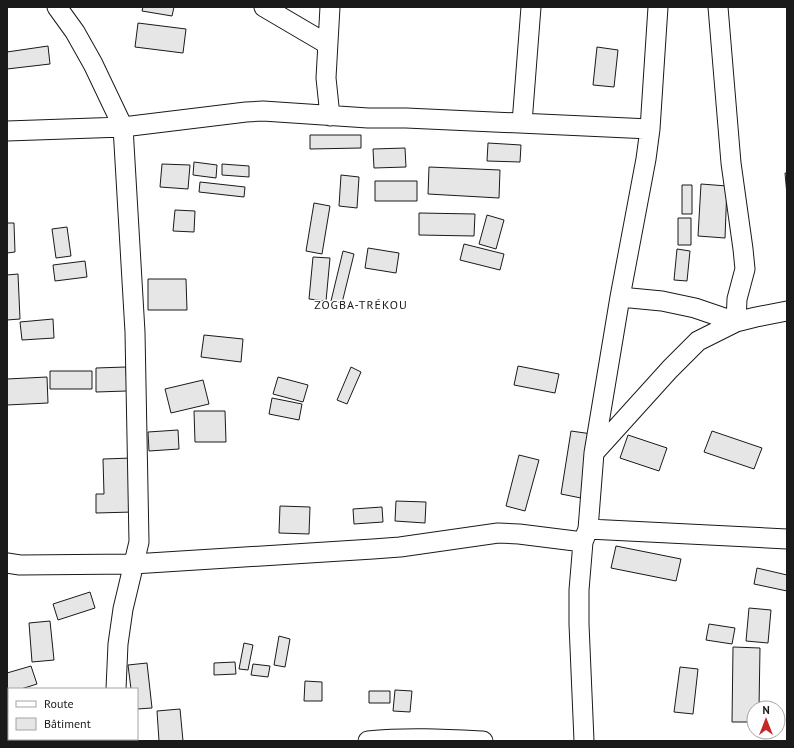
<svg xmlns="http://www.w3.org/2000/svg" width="794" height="748" font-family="'PT Sans',sans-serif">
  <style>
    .building { fill: #e6e6e6; stroke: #1a1a1a }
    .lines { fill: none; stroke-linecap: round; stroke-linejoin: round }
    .minor-casing { stroke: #1a1a1a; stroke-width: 21 }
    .minor { stroke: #fff; stroke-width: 19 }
    .labels { text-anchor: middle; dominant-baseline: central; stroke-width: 3; stroke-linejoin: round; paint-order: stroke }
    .neighbourhood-label { font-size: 12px; letter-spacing: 1px; fill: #1a1a1a; stroke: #fff }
  </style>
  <rect width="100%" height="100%" fill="#fff"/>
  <!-- building -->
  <path class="building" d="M143,7H174L172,16L142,11Z
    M138,23L186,29L183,53L135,47Z
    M48,46L50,64L7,69V52Z
    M597,47L618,50L614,87L593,85Z
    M310,135H361V148L310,149Z
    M488,143L521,145L520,162L487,161Z
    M405,148L406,167L374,168L373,149Z
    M194,162L217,165L216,178L193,175Z
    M162,164L190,165L188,189L160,187Z
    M222,164L249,166V177L222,175Z
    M429,167L500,170L499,198L428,194Z
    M785,173H787V195Z
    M341,175L359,177L357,208L339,206Z
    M375,181H417V201H375Z
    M200,182L245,187L244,197L199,192Z
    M701,184L727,186L725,238L698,236Z
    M682,185H692V214H682Z
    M314,203L330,206L322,254L306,251Z
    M175,210L195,211L194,232L173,231Z
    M419,213L475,214L474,236L419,235Z
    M487,215L504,220L496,249L479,244Z
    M678,218H691V245H678Z
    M7,223H14L15,252L7,253Z
    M67,227L71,256L56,258L52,229Z
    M464,244L504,254L500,270L460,260Z
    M368,248L399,253L396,273L365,268Z
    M677,249L690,251L687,281L674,280Z
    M343,251L354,254L342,303L331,301Z
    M313,257L330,258L326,301L309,299Z
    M85,261L87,277L55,281L53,265Z
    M18,274L20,319L7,320V275Z
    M148,279H186L187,310H148Z
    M53,319L54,338L22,340L20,322Z
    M204,335L243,339L241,362L201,357Z
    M518,366L559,374L555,393L514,385Z
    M126,367L127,391L96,392V368Z
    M351,367L361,372L347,404L337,400Z
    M50,371H92V389H50Z
    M47,377L48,403L7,405V379Z
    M278,377L308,385L303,402L273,394Z
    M203,380L209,404L171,413L165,389Z
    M272,398L302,404L299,420L269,414Z
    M194,411H225L226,442H195Z
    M178,430L179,449L149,451L148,432Z
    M571,431L592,434L581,498L561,494Z
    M712,431L762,448L754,469L704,452Z
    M628,435L667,448L659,471L620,458Z
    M519,455L539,460L525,511L506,506Z
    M132,458L133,512L96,513V494H104L103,459Z
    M396,501L426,502L425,523L395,521Z
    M280,506L310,507L309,534L279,533Z
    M382,507L383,522L354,524L353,509Z
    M616,546L681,559L676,581L611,568Z
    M757,568L787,575V591L754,584Z
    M90,592L95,608L58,620L53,604Z
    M749,608L771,610L768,643L746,641Z
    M50,621L54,660L32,662L29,623Z
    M709,624L735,628L732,644L706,640Z
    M279,636L290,639L285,667L274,665Z
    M244,643L253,645L248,670L239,669Z
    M733,647L760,648L759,708H754V722H732Z
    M235,662L236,674L214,675V663Z
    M147,663L152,708L137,709V689H131L128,665Z
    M253,664L270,666L268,677L251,675Z
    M31,666L37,684L21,689H9V693H7V673Z
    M680,667L698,669L693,714L674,712Z
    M305,681L322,682V701H304Z
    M395,690L412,691L410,712L393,711Z
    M369,691H390V703H369Z
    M180,709L183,741H159L157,711Z
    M56,739H106V741H51Z"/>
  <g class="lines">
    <defs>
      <path id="minor" d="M57,7L75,32L93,64L123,127L135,332L139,542L123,609L118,644L116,689
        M264,7L327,44
        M330,7L326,78L330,116
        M522,123L531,7
        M7,131L123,127L246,112L263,111L368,118H406L650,129
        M620,297L662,301L695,308L736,322L737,299L745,269L743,249L731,163L718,7
        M594,453L670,369L698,341L736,322L756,317L787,311
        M588,529L787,539
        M7,563L20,565L133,564L373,549L400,547L498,533L519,534L583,542
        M122,739V741
        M368,741C407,737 444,739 483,741
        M584,741L579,624V590L583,542L588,529L594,453L620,297L646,159L650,129L658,7"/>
    </defs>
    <!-- minor casing -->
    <use href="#minor" class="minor-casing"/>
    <!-- minor -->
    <use href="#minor" class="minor"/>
  </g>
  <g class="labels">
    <!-- neighbourhood labels -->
    <g class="neighbourhood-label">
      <text x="361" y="304">ZOGBA-TRÉKOU</text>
    </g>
  </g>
  <!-- border -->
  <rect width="794" height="748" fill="none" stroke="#1a1a1a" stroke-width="16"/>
  <!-- legend -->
  <rect x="8" y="688" width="130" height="52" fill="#ffffff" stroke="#a3a3a3"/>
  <rect x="16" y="701" width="20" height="6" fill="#ffffff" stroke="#a3a3a3"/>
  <text x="44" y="708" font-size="12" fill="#1a1a1a">Route</text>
  <rect x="16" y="718" width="20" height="12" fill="#e6e6e6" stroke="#a3a3a3"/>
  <text x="44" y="728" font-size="12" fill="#1a1a1a">Bâtiment</text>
  <!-- north arrow -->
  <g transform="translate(766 720)"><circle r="19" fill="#ffffff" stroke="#a3a3a3"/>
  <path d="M0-3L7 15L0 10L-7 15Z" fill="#c62828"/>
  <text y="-6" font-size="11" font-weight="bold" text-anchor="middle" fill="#1a1a1a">N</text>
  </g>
</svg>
